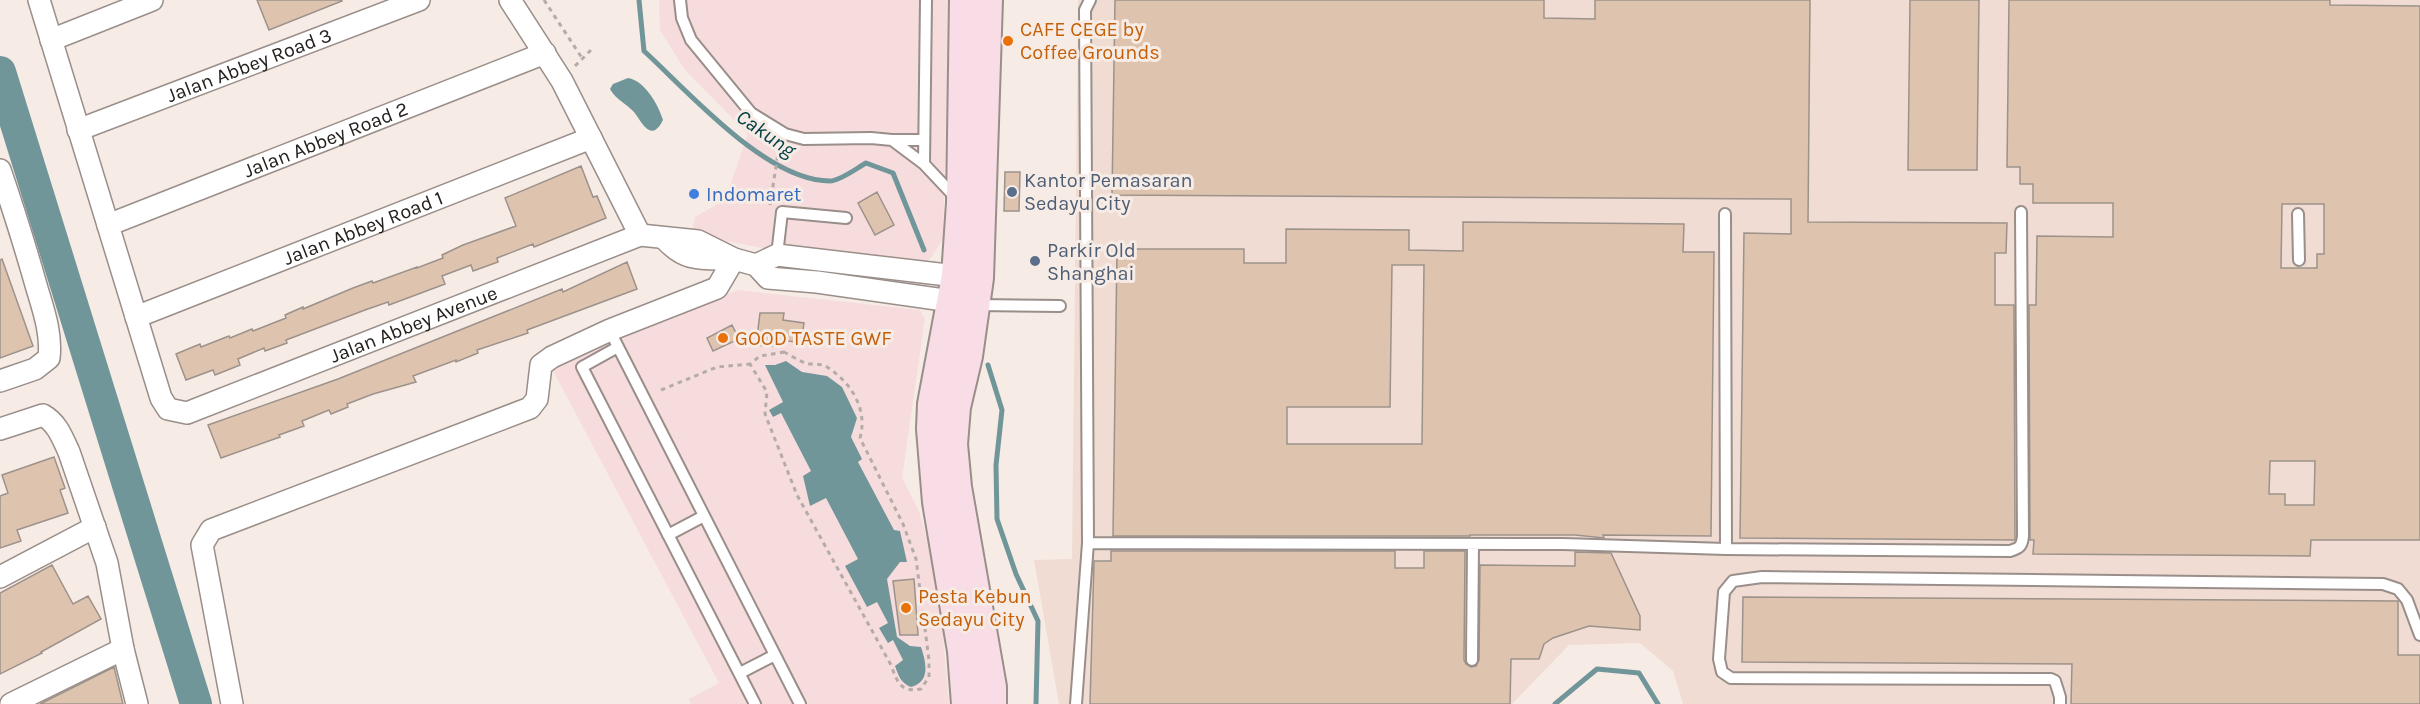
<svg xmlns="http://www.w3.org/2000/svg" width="2420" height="704" font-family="Karla,sans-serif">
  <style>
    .commercial { fill: #f7dcdd }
    .built { fill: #f0dcd3 }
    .water { fill: #71969a }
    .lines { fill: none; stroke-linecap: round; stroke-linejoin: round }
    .stream { stroke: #71969a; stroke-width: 5 }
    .river { stroke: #71969a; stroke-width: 32 }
    .building { fill: #dec4af; stroke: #9c928b; stroke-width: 1.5; fill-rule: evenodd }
    .lane-casing { stroke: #998e89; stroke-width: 14 }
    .street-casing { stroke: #998e89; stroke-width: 24 }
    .secondary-casing { stroke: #998e89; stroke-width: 32 }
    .path { stroke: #b5aca7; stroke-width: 3; stroke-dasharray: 4.5 4.5; stroke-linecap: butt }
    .lane { stroke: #fff; stroke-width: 10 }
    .street { stroke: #fff; stroke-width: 21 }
    .secondary { stroke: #f8dce6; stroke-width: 28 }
    .food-dot { fill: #e8710a; stroke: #f7ebe5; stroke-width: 2 }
    .service-dot { fill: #5c6f8a; stroke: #f7ebe5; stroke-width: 2 }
    .shop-dot { fill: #3f7fe0; stroke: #f7ebe5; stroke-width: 2 }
    .labels { text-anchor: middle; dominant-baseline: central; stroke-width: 6; stroke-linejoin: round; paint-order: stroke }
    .food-label { font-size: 20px; fill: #c56008; stroke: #f7ebe5; text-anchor: start }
    .street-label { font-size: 20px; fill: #24201e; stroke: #f7ebe5 }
    .service-label { font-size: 20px; fill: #4e5e75; stroke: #f7ebe5; text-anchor: start }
    .shop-label { font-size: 20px; fill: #366cbe; stroke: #f7ebe5; text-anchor: start }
    .water-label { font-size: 21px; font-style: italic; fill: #034146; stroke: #f7ebe5 }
  </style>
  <rect width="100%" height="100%" fill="#f7ebe5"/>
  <!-- commercial -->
  <path class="commercial" d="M659,0H949L943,239L931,258L916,265L762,248L691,234L695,217L725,200L748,134L685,70L660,30Z
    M738,290L920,310L925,318L902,478L919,511L928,542L942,626L949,704H691L689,699L719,683L551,367Z"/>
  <!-- built -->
  <path class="built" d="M1078,0H2420V704H1683L1673,671L1640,643L1569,645L1512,704H1059L1034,560L1072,559Z"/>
  <!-- water -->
  <path class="water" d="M628,78C645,81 658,104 663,120C651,144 642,122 634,112C626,103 616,100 610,89L613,84Z
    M786,361L802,372L827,376L842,387L857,418L851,437L862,459L858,462L894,530L900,531L907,562H900L887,579L897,637L910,646L921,647C926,662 931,682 911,687C901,683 899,677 895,666L903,660L893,640L888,643L879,628L888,623L877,602L867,607L845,566L858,559L826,498L810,506L803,476L811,471L781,413L773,417L769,410L783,402L765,365H775Z"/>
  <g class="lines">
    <!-- stream -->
    <path class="stream" d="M639,0L644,51C689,92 766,181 830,181C840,181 857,168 866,163L893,173L924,250
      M988,365L1002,410L996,465L997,519L1016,574L1038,621L1036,704
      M1555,704L1597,669L1639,673L1658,704"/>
    <!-- river -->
    <path class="river" d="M0,72L196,704"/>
  </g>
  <!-- building -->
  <path class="building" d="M257,0H341L342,1L269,30Z
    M1115,0H1544V18L1595,19V0H1810L1808,222L2007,223L2006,253H1995V305H2014L2015,540L1740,538L1744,233L1791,234V199L1112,195Z
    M1910,0H1979L1977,170H1908Z
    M2009,0H2330V5L2420,6V540H2311L2310,556L2033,554L2034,540H2030L2029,305H2036L2037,236L2113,237V203H2033V184H2020V167H2007ZM2282,204H2324V254H2317V268H2281ZM2270,461H2315L2314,505H2285V494H2269Z
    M581,166L593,197L597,196L606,218L534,247L533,244L497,258L498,262L473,271L471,265L442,276L445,284L389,305L388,302L365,310L286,340L287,343L265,351L264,348L238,359L240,365L215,375L213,370L186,380L176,354L200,344L201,347L229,336L230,338L252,329L253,331L286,318L285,315L303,307V309L353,288L372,281L373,283L417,267V268L443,258L442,255L463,245L516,226L505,198Z
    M1005,172H1020L1019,211H1004Z
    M877,192L894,225L875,235L858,203Z
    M1463,222L1684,224L1683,252H1714L1711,536L1603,535L1604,538L1575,535H1470V536H1113L1117,249H1244V263H1286V229L1409,230V250L1463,251ZM1392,265H1424L1422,444H1287V407H1390Z
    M2,259L33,346L0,358V260Z
    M627,262L637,289L527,330L528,333L477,350L478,353L456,362V360L413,376L416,382L373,394L347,404L348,407L331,414L329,410L302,421L304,426L279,435L280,437L221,458L208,425L338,379L562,289L563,292Z
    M760,313H784L783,320L804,323L801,343L782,340L781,347L756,345Z
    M732,325L739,339L713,351L707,338Z
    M54,457L65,488L60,490L68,513L17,530L21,541L0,548V496L8,493L2,475Z
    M1111,551H1395V568H1424V551H1465L1464,660L1466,664L1471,667L1476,666L1479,660L1480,565L1575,566V552L1611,553L1640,616V630L1589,626L1553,638L1544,644L1539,659H1511L1510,704H1090L1094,561H1111Z
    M52,565L73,604L88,596L101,619L41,652L42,653L0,674V593Z
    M914,579L918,635H900L893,581Z
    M1743,597L2398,601V655H2420V704H2071L2072,664L1742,662Z
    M114,667L123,704H40Z"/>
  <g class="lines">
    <defs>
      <path id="lane" d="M680,0L682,18L691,40L751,113L785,134L804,139L871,138L892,140L924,164L956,198
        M893,140H924
        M924,164L926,0
        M1725,214L1726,549
        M2298,214L2299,260
        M777,255L782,212L846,218
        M976,305L1060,306
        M615,341L800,704
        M618,347L582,367L755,704
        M668,535L704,516
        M1088,543L1563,544L1726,549L2010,551C2019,548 2022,547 2023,536L2021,212
        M1472,660L1473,544
        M740,673L775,655
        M1076,704L1088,543L1085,10L1090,0
        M2060,704V697L2055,681L2051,679L1731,678L1722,672L1719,659L1724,592L1733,581L1762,577L2383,584L2398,589L2407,600L2420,635"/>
      <g id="street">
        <path id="s1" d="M39,0L161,398L168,409L187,413L640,235L698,241L734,259L756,265L768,278L817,282L951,301"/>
        <path d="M510,0L562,81L640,235"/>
        <path d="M51,40L152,0"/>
        <path id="s2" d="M78,130L419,0"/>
        <path d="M0,170C13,208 25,246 36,285C43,309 52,333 49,358L35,369L0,381"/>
        <path id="s3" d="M108,225L545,53"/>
        <path d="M664,238C684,261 700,259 728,259"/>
        <path d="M756,265L777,255L956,276"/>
        <path id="s4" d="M136,317L591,138"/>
        <path d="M0,429L43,415C57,423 62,437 69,452L107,563L123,649L137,704"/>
        <path d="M0,577L95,527"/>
        <path d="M11,704L123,649"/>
        <path d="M232,704L202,545L211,530L530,408L537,399L541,365L552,357L610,330L717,288L734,259"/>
      </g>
      <path id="secondary" d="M964,0L961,203L956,276L932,404L931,429L937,502L962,651L966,704
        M988,0L979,278L968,356L956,407L953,444L957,487L992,687V704"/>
    </defs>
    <!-- lane casing -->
    <use href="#lane" class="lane-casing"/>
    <!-- street casing -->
    <use href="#street" class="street-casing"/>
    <!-- secondary casing -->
    <use href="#secondary" class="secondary-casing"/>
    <!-- path -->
    <path class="path" d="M544,0L582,58
      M575,66L594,47
      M770,205L779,147
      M784,352C790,355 798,360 805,363C812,365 821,363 827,367C852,383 868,410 860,438L903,524L916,559L929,660V677L921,689C901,693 897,682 891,665L797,495L765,414L767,392L750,364L760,356Z
      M661,390L717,367L750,364"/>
    <!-- lane -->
    <use href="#lane" class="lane"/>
    <!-- street -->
    <use href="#street" class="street"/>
    <!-- secondary -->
    <use href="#secondary" class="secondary"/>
  </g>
  <!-- markers -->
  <g class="food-dot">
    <circle cx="1008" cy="41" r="6"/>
    <circle cx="723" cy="338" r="6"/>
    <circle cx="906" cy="608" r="6"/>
  </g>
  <g class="service-dot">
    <circle cx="1012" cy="192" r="6"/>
    <circle cx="1035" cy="261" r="6"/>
  </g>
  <circle class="shop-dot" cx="694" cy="194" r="6"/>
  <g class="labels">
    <!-- food labels -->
    <g class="food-label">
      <text x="1020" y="29">CAFE CEGE by<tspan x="1020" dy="23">Coffee Grounds</tspan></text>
      <text x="735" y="338">GOOD TASTE GWF</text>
      <text x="918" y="596">Pesta Kebun<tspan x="918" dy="23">Sedayu City</tspan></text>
    </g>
    <!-- street labels -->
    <g class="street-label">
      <text stroke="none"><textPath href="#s2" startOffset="183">Jalan Abbey Road 3</textPath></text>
      <text stroke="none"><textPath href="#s3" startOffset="234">Jalan Abbey Road 2</textPath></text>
      <text stroke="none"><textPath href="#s4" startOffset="244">Jalan Abbey Road 1</textPath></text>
      <text stroke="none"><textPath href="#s1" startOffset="692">Jalan Abbey Avenue</textPath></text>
    </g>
    <!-- service labels -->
    <g class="service-label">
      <text x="1024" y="180">Kantor Pemasaran<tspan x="1024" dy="23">Sedayu City</tspan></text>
      <text x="1047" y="250">Parkir Old<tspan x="1047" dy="23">Shanghai</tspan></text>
    </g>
    <!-- shop labels -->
    <g class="shop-label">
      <text x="706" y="194">Indomaret</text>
    </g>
    <!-- water labels -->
    <g class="water-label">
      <text transform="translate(766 133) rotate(35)">Cakung</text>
    </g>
  </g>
</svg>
